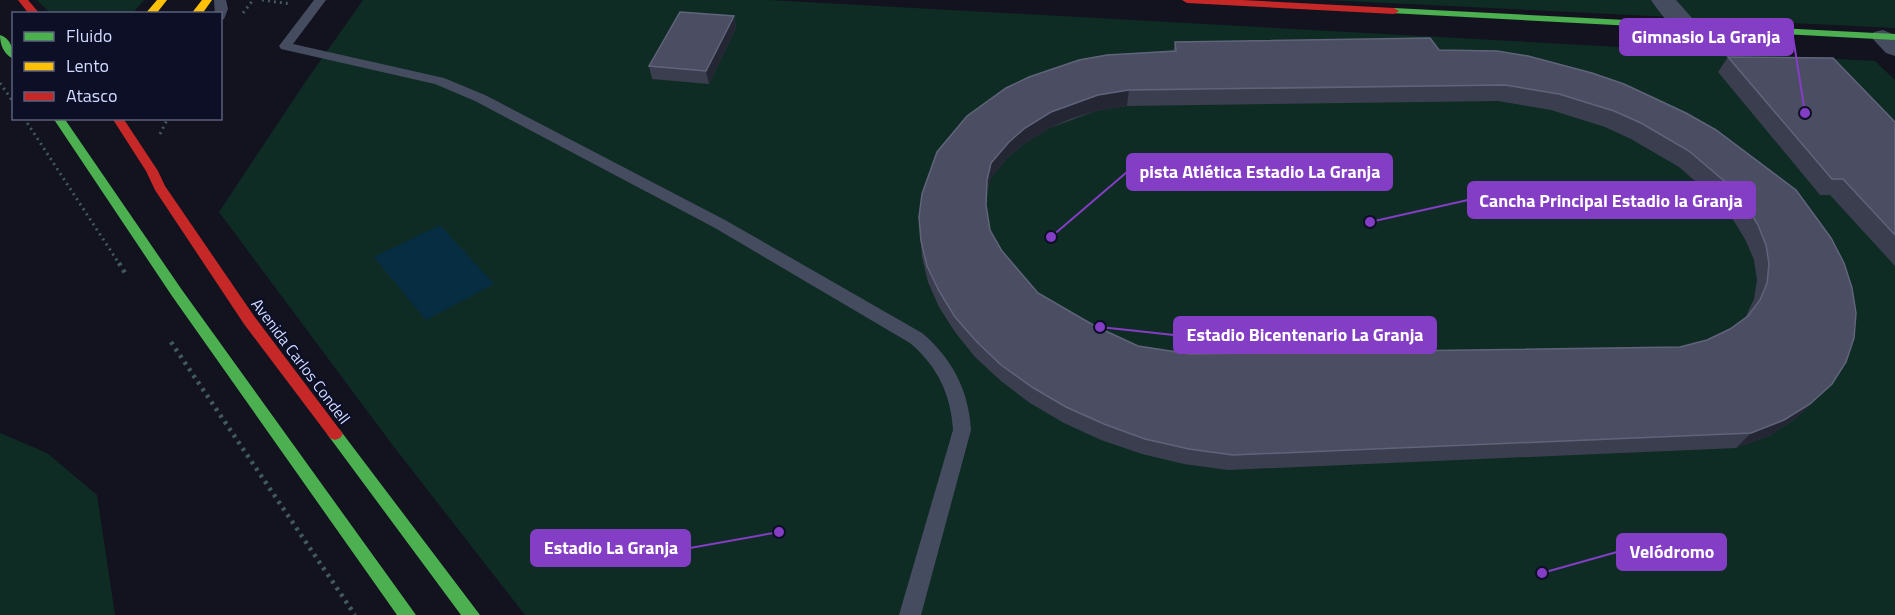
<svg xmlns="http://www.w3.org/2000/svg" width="1895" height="615" viewBox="0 0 1895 615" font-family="'Titillium Web',sans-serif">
<rect width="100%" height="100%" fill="#12131f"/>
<g fill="#0f2c24">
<polygon points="37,0 144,0 132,14 50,13"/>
<polygon points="363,0 769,0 1875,61 1895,80 1895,615 525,615 391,443 219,212 304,84"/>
<polygon points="1326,0 1895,0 1895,28"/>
<polygon points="0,433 47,453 97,495 115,615 0,615"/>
</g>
<polygon fill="#062d42" points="440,225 494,284 426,320 374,257"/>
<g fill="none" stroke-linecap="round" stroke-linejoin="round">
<g stroke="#42595f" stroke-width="3" stroke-dasharray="2 4" stroke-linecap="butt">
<polyline points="262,0 291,4"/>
<polyline points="243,13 253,0"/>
<polyline points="0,83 14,103"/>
<polyline points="24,118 120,265"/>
<polyline points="160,134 168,118"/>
</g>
<g stroke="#42595f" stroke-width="4.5" stroke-dasharray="3 5" stroke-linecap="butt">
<polyline points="119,263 125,273"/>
<polyline points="171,342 355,615"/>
</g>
<g fill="#464c60" fill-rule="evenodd">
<polygon points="214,0 226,0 228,9 224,19 220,20 220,14 215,14"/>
<path d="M314,0H326L293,44L444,78L485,95L725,220L922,333C952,358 969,391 971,430L921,615H899L953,430C951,394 937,366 910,343L715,228L475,101L435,84L281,49L279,46Z"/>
</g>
<g fill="#464c60" fill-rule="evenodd">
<path d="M1651,0H1676L1700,27L1697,32C1677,37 1662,16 1651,0Z"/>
<polygon points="1883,30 1895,35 1895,56 1886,53 1871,37 1874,32"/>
</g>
<g fill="#4caf50" fill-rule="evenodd">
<polygon points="1394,8 1895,34 1895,40 1390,13 1390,9"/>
<path d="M0,35C10,38 14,49 14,59C4,55 0,45 0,35Z"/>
<polygon points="53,118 64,118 182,290 416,615 397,615 172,296"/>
<polygon points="335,428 340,430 480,615 461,615 330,438 327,434 330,430"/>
</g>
<g fill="#ffc107" fill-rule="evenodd">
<polygon points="157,0 167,0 156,14 145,14"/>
<polygon points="202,0 212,0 202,14 191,14"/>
</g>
<g fill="#c62828" fill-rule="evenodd">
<polygon points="18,0 28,0 40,14 29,14"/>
<polygon points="1182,0 1242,0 1394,8 1399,11 1394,14 1187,3"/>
<polygon points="112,118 123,118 158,171 165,186 254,316 340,430 343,434 340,438 335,440 330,438 244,324 155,190 146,171"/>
</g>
</g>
<g fill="#3b3e4f" fill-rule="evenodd">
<polygon points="734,16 736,28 709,84 652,79 649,66"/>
<path d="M1175,42L1439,50L1716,130L1832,384L1795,419L1769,436L1736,448L1228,470L1184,464L1142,454L1101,440L1064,423L1030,403L1001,381L975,357L955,332L939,307L928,282L922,257L919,217L922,194L1173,51ZM1498,101L1551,110L1605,127L1631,139L1679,167L1719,202L1734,221L1746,241L1754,260L1757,280L1754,299L1745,318L1730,329L1707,340L1680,347L1190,354L1138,346L1095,326L1038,293L1002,251L990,230L986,205L987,194L990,179L1008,157L1024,144L1050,128L1096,111L1127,106Z"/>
<polygon points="1728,57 1895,122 1895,266 1830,195 1820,195 1718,72"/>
</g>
<g fill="#242634">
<polygon points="734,16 736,28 709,84 706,71"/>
<polygon points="1129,90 1127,106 1096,111 1070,119 1050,128 1024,144 1008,157 990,179 986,196 987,180 991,163 1009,142 1025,128 1051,112 1072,104 1098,95"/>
<polygon points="1832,384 1795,419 1769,436 1736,448 1751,433"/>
</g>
<g fill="#4b4e62" stroke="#60647b" stroke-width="1.5" fill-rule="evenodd">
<polygon points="680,12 734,16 706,71 649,66"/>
<path d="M1430,38L1439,50L1497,51L1528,56L1592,73L1624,84L1686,113L1716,130L1796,190L1831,238L1844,263L1852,288L1856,313L1854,338L1846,362L1832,384L1810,404L1784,420L1751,433L1233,455L1189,449L1145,439L1104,424L1066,407L1032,387L1001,365L976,341L955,317L939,291L927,266L921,241L919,217L922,194L937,152L967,116L1006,88L1029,77L1079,60L1107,55L1176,51L1175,42ZM1505,85L1559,94L1614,111L1641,123L1689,151L1730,186L1746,205L1758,225L1766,245L1769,264L1767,283L1760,300L1748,316L1730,329L1707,340L1680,347L1190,354L1138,346L1095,326L1038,293L1002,251L990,230L986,205L987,180L991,163L1009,142L1025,128L1051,112L1098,95L1129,90Z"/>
<polygon points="1728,57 1833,58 1895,122 1895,235 1843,179 1832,179"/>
</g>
<g text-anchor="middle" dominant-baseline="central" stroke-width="4.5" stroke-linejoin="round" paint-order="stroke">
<g font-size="16" fill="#d0d9ff" stroke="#0c0f25">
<text transform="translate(301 361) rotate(53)">Avenida Carlos Condell</text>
</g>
</g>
<path fill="none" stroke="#843dc5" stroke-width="2" d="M1805 113L1793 37M1051 237L1127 172M1370 222L1468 200M1100 327L1174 335M779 532L690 548M1542 573L1617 552"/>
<g fill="#843dc5" stroke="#0c0f25" stroke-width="2">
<circle cx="1805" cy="113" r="6"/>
<circle cx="1051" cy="237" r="6"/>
<circle cx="1370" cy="222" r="6"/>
<circle cx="1100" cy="327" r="6"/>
<circle cx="779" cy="532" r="6"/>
<circle cx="1542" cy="573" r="6"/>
</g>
<g fill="#843dc5" stroke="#843dc5" stroke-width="2">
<rect x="1620" y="19" width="173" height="36" rx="6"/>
<rect x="1127" y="154" width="265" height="36" rx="6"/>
<rect x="1468" y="182" width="287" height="36" rx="6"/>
<rect x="1174" y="317" width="262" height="36" rx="6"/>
<rect x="531" y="530" width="159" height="36" rx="6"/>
<rect x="1617" y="534" width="109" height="36" rx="6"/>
</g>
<g font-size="18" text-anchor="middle" font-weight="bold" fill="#fff">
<text x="1706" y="43">Gimnasio La Granja</text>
<text x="1260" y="178">pista Atlética Estadio La Granja</text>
<text x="1611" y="207">Cancha Principal Estadio la Granja</text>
<text x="1305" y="341">Estadio Bicentenario La Granja</text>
<text x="611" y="554">Estadio La Granja</text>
<text x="1672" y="558">Velódromo</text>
</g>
<rect x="12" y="12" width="210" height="108" fill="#0c0f25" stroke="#5a607c" stroke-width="1.5"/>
<rect x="24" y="32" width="30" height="9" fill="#4caf50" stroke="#5a607c" stroke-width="1.5"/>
<text x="66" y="42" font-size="18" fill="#d0d9ff">Fluido</text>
<rect x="24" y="62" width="30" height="9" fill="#ffc107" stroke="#5a607c" stroke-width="1.5"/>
<text x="66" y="72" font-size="18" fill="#d0d9ff">Lento</text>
<rect x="24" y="92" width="30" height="9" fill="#c62828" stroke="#5a607c" stroke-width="1.5"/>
<text x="66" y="102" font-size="18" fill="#d0d9ff">Atasco</text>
</svg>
